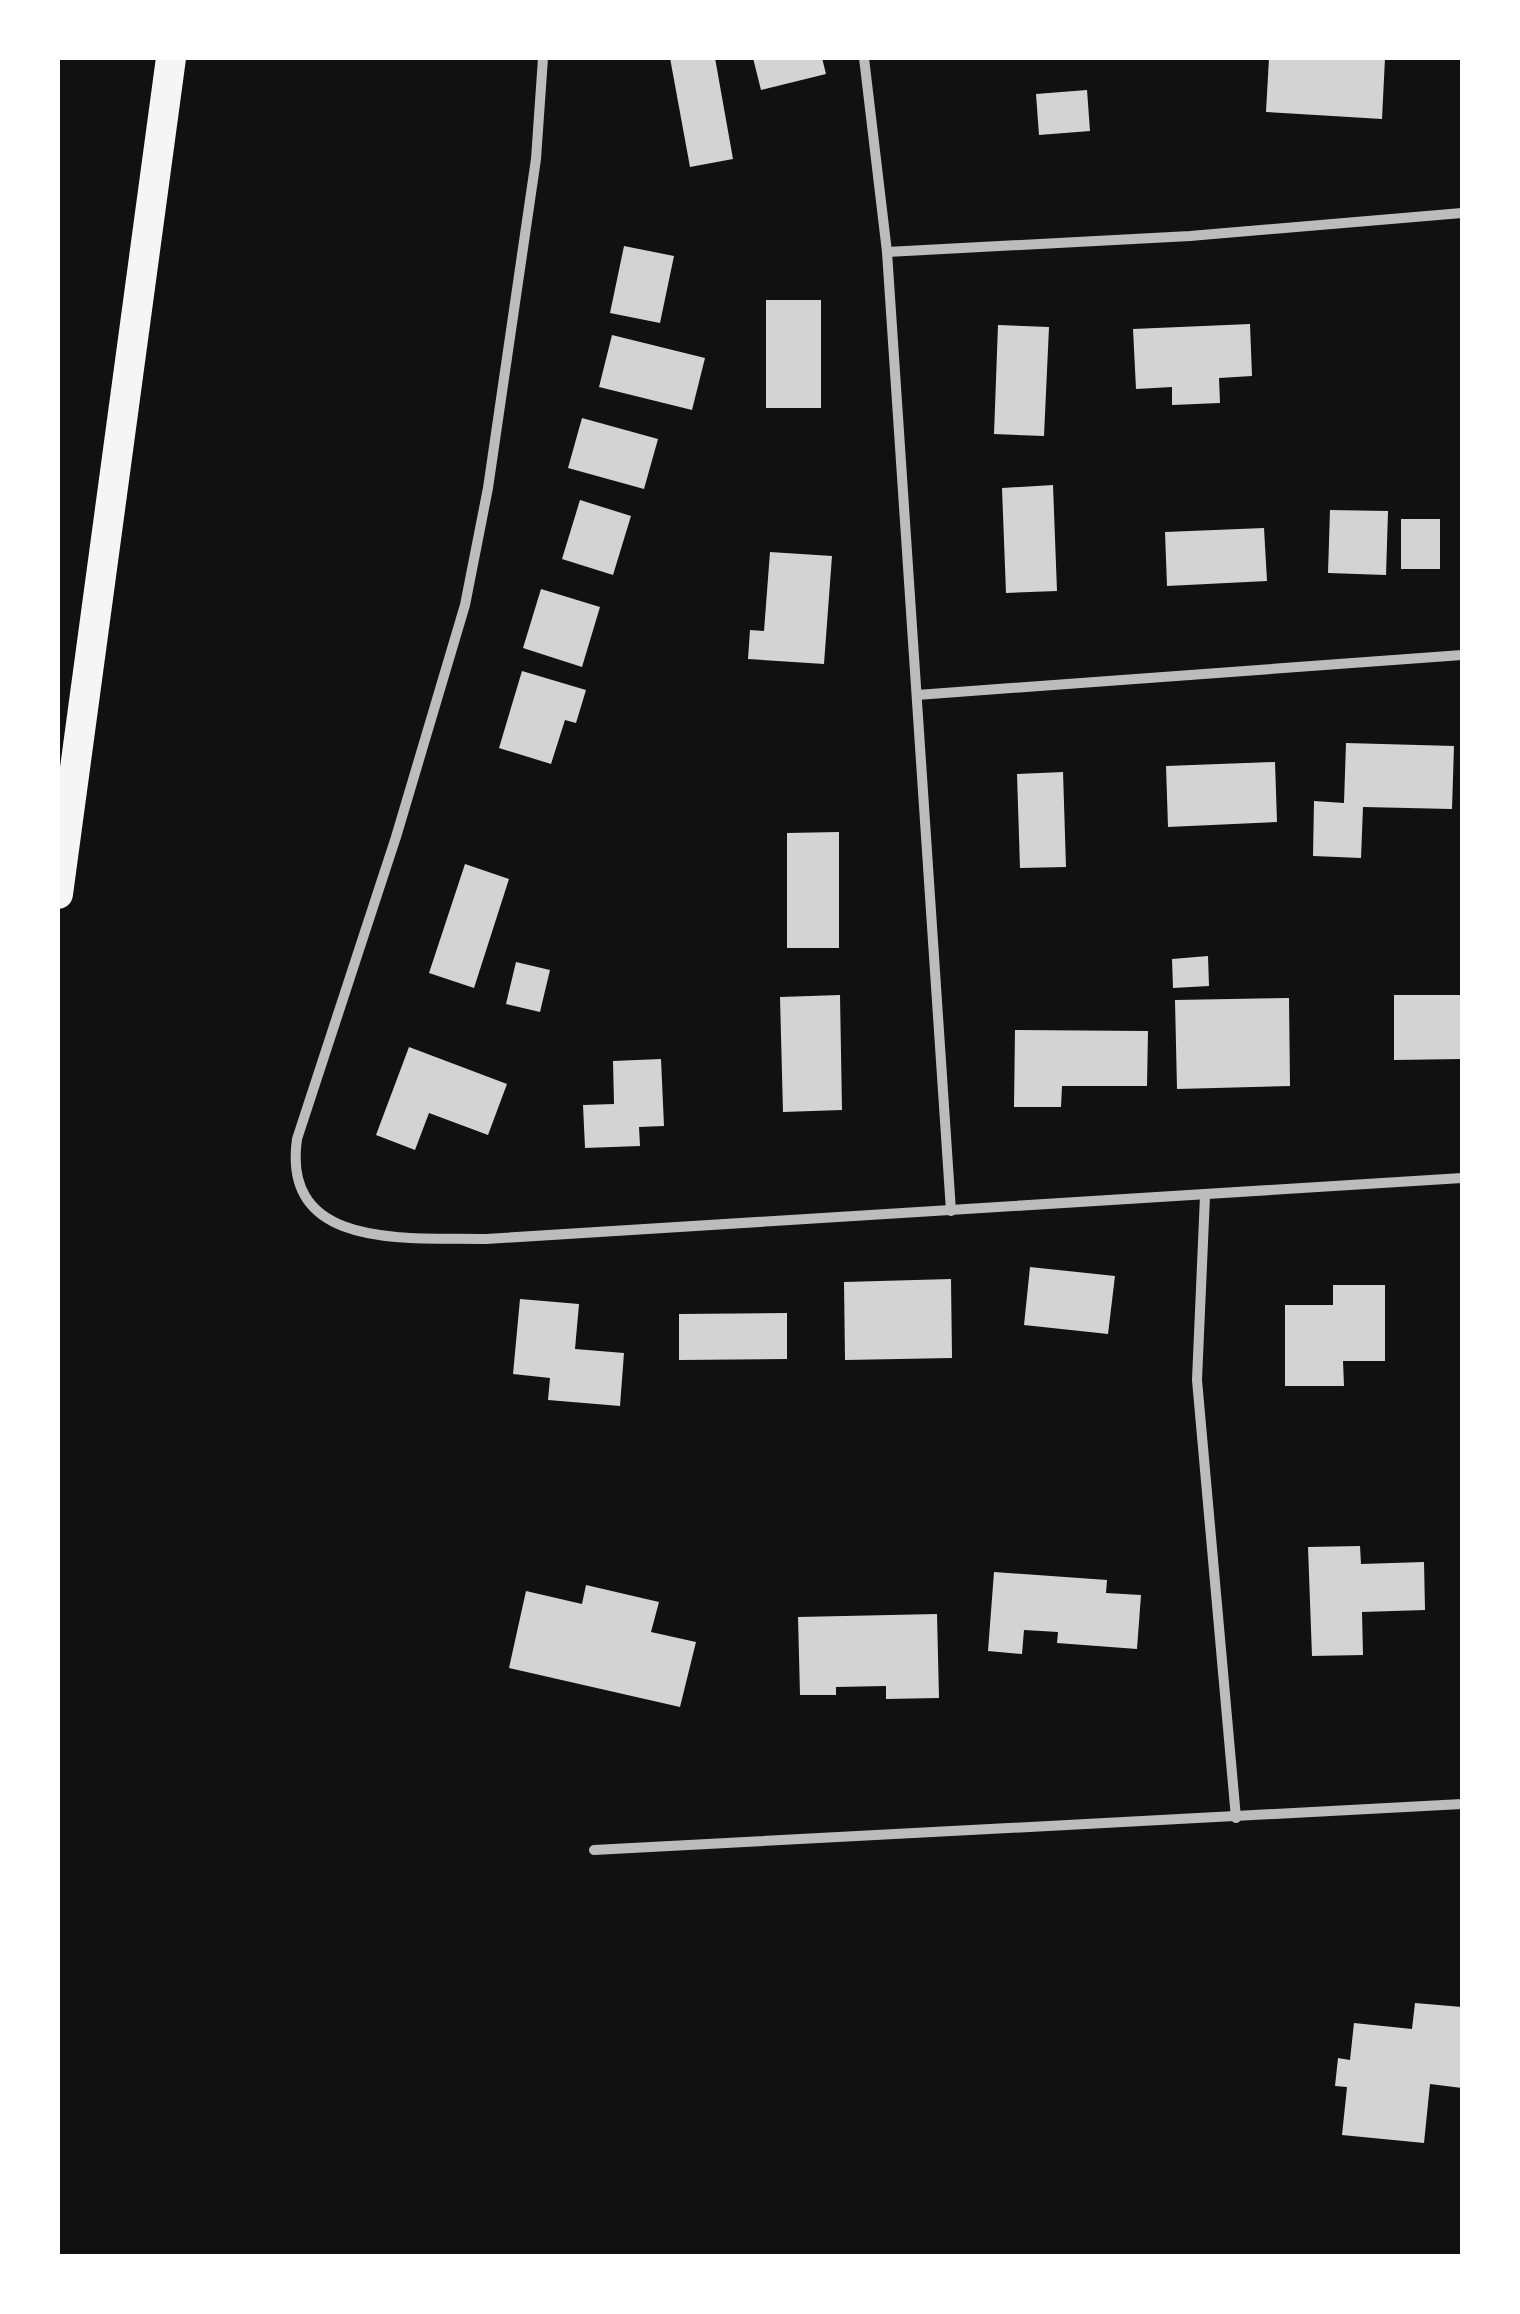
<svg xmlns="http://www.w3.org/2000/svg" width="1520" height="2314" viewBox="0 0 1520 2314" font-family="Karla,sans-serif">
<rect width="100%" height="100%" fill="#111"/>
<g fill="#d3d3d3">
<polygon points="670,58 715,58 733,159 690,167"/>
<polygon points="753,58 822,58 826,74 761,90"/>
<polygon points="1269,58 1385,58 1382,119 1266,112"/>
<polygon points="1087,90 1090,131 1039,135 1036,94"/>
<polygon points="624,246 674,256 660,323 610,313"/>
<rect x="766" y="300" width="55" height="108"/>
<polygon points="1250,324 1252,376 1219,378 1220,403 1172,405 1172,387 1136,389 1133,329"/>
<polygon points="998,325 1049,327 1044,436 994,434"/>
<polygon points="612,335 705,358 692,410 599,387"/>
<polygon points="582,418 658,439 644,489 568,468"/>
<polygon points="1053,485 1057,591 1006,593 1002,488"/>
<polygon points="580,500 631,516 613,575 562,559"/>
<polygon points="1330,510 1388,511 1386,575 1328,573"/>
<rect x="1401" y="519" width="39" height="50"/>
<polygon points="1264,528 1267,581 1167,586 1165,532"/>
<polygon points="770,552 832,556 824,664 748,659 750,630 764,631"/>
<polygon points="541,589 600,607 582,667 523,648"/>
<polygon points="522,671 586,690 576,723 565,720 551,764 499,748"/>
<polygon points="1346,743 1454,746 1452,809 1363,807 1361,858 1313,856 1314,801 1344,803"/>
<polygon points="1275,762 1277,822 1168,827 1166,766"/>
<polygon points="1063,772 1066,867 1020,868 1017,774"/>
<polygon points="839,832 839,948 787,948 787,833"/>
<polygon points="465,864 509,879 474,988 429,973"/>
<polygon points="1208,956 1209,986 1173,988 1172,959"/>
<polygon points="516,962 550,970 540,1012 506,1004"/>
<polygon points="840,995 842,1110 783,1112 780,997"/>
<polygon points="1394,995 1462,995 1462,1059 1394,1060"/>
<polygon points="1289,998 1290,1086 1177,1089 1175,1000"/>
<polygon points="1015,1030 1148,1031 1147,1086 1062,1086 1061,1107 1014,1107"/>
<polygon points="409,1047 507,1084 488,1135 429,1113 415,1150 376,1135"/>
<polygon points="661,1059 664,1126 639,1127 640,1146 585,1148 583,1105 614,1104 613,1061"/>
<polygon points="1030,1267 1115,1276 1108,1334 1024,1325"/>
<polygon points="951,1279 952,1358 845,1360 844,1282"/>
<polygon points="1333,1285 1385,1285 1385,1361 1343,1361 1344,1386 1285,1386 1285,1305 1333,1305"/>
<polygon points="520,1299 579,1304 575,1349 624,1353 620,1406 548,1400 550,1378 513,1374"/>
<polygon points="787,1313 787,1359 679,1360 679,1314"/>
<polygon points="1360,1546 1361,1564 1424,1562 1425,1610 1362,1612 1363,1655 1312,1656 1308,1547"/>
<polygon points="994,1572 1107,1580 1106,1593 1141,1595 1137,1649 1057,1643 1058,1632 1024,1630 1022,1654 988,1651"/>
<polygon points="586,1585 659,1602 651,1632 696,1642 680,1707 509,1668 526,1591 582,1604"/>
<polygon points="937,1614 939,1698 886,1699 886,1686 836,1687 836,1695 800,1695 798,1617"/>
<polygon points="1415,2003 1462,2007 1462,2088 1430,2084 1424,2143 1342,2135 1347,2087 1335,2086 1338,2058 1350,2060 1354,2023 1412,2029"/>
</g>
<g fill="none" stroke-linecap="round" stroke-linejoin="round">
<g stroke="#bcbcbc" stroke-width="10">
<path d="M543,58L536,159L488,488L465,605L396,837L297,1139C281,1252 410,1237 486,1239L1462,1178"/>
<polyline points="864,58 887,252 951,1211"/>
<polyline points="887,252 1190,236 1462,213"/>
<polyline points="917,695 1462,655"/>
<polyline points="1205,1196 1197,1380 1236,1818"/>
<polyline points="594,1850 1462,1804"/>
</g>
<polyline stroke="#f5f5f5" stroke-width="30" points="58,894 171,58"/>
</g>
<rect width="1520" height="2314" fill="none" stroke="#ffffff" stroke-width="120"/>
</svg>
